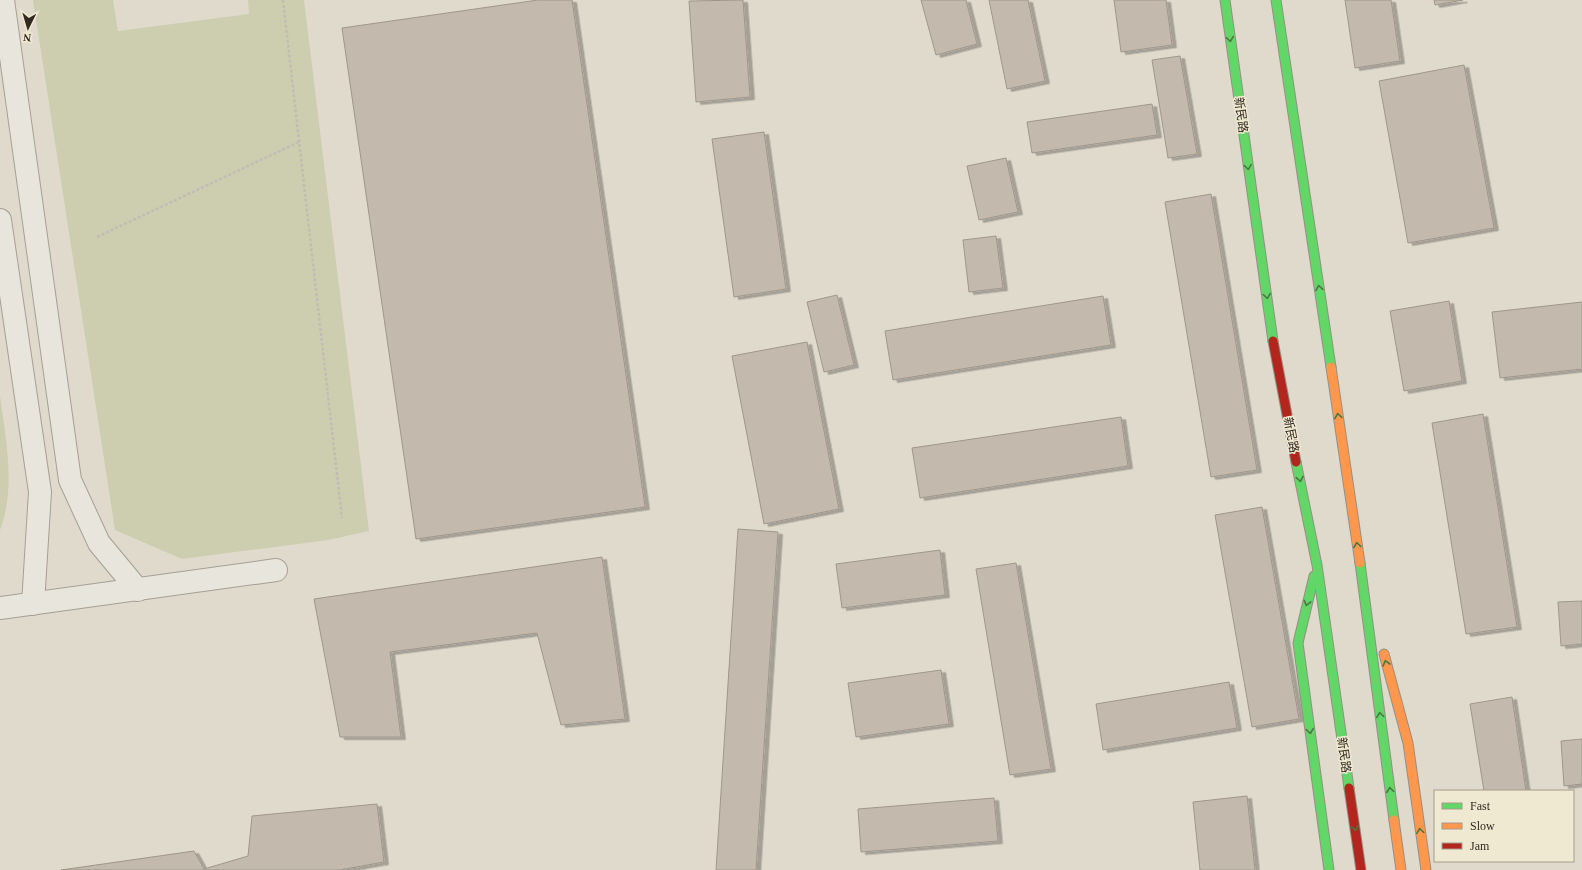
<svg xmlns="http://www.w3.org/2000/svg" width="1582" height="870" viewBox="0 0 1582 870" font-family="'Times New Roman','Noto Sans SC',serif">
<defs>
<filter id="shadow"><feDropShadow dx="4.5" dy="2.5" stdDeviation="0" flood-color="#0004"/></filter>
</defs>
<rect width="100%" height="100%" fill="#e0dacc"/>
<g fill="#cdceb0">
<polygon points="33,0 113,0 118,31 249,14 248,0 304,0 369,531 328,540 182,559 115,530"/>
<path d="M0,396C6,439 16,489 0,530Z"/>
</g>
<g fill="#c3b9ad" stroke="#9f978c" filter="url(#shadow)">
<polygon points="538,0 572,0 645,507 416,539 342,28"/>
<polygon points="743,0 750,97 696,102 689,1"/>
<polygon points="921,0 966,0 977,44 936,55"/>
<polygon points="989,0 1028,0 1045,81 1007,89"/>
<polygon points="1114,0 1166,0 1172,45 1121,52"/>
<polygon points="1345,0 1391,0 1400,61 1355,68"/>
<polygon points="1434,0 1463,0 1435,5"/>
<polygon points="1180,56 1197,154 1168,158 1152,60"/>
<polygon points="1464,65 1494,228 1408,243 1379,81"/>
<polygon points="1152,104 1157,135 1032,153 1027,122"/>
<polygon points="764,132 786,289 734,297 712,139"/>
<polygon points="1006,158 1018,212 979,220 967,166"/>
<polygon points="1211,194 1257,470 1211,477 1165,202"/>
<polygon points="996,236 1003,288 969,292 963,240"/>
<polygon points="837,295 854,365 824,372 807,302"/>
<polygon points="1103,296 1111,345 893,380 885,331"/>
<polygon points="1449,301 1462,381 1404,391 1390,311"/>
<polygon points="1582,302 1582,369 1500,378 1492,312"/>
<polygon points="807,342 839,509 764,524 732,356"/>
<polygon points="1483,414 1517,627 1466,634 1432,423"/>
<polygon points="1121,417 1128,466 920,498 912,448"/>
<polygon points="1262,507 1299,719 1252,727 1215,515"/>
<polygon points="738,529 778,532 756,870 716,870"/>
<polygon points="940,550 945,595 842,608 836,564"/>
<polygon points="602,557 625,719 561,725 537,633 390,652 401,737 340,737 314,599"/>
<polygon points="1016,563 1051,769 1010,775 976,569"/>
<polygon points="1582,601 1582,644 1561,646 1558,602"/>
<polygon points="941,670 949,724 856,737 848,683"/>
<polygon points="1229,682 1237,728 1103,750 1096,704"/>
<polygon points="1512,697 1526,791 1484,791 1470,704"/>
<polygon points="1582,739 1582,784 1564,786 1561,741"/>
<polygon points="1247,796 1255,870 1200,870 1193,802"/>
<polygon points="994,798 998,841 861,852 858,809"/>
<polygon points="377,804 384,862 339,870 61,870 194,851 204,869 248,856 252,816"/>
</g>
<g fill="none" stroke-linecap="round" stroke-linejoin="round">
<g stroke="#a59f95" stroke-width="24">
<g id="street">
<polyline points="3,0 70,480 99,543 138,590"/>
<polyline points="0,220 40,492 33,604"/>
<polyline points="0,608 276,570"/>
</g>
</g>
<g stroke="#958f85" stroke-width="11">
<g id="fast">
<polyline points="1225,0 1273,341"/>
<polyline points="1276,0 1331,367"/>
<polyline points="1296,462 1317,565 1349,788"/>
<polyline points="1360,563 1394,820"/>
<polyline points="1314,576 1298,643 1329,870"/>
</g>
</g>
<g stroke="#958f85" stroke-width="11">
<g id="slow">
<polyline points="1331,367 1360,563"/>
<polyline points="1384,654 1408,743 1426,870"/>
<polyline points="1394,820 1401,870"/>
</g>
</g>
<g stroke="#958f85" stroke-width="11">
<g id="jam">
<polyline points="1273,341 1296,462"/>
<polyline points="1349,788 1361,870"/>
</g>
</g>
<g stroke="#c1bdb4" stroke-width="2.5" stroke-dasharray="3 2" stroke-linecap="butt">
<polyline points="283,0 342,518"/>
<polyline points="97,237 299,142"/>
</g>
<use href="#street" stroke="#e8e5dd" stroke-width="22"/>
<use href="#fast" stroke="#63d668" stroke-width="9"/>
<use href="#slow" stroke="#ff974d" stroke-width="9"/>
<use href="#jam" stroke="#b3261e" stroke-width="9"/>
</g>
<defs><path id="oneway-chevron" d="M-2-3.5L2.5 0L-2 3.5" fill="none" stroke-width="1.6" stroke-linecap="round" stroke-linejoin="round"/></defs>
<g stroke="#487740">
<use href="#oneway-chevron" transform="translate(1230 39) rotate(82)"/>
<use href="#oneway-chevron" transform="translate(1248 167) rotate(82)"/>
<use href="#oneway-chevron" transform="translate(1319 288) rotate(-99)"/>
<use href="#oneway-chevron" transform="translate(1267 296) rotate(82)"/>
<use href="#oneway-chevron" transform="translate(1338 416) rotate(-99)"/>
<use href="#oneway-chevron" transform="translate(1300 479) rotate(79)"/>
<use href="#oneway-chevron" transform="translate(1357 545) rotate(-99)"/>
<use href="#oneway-chevron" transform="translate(1307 603) rotate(104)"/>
<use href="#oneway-chevron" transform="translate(1386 663) rotate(-105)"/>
<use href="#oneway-chevron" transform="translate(1380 715) rotate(-98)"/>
<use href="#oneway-chevron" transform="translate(1310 731) rotate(82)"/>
<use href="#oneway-chevron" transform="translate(1390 790) rotate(-98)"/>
<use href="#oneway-chevron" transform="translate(1355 828) rotate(82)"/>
<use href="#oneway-chevron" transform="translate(1420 831) rotate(-98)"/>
</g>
<g text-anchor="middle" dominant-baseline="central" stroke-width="3" stroke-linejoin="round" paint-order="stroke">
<g font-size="12" fill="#32291f" stroke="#f0e9d2">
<text transform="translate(1241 115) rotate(82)">新民路</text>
<text transform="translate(1291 435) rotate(79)">新民路</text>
<text transform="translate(1344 755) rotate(82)">新民路</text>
</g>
</g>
<rect x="1434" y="790" width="140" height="72" fill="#f0e9d2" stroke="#a49c8a"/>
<rect x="1442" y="803" width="20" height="6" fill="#63d668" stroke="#a49c8a"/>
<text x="1470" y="810" font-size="12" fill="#32291f">Fast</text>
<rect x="1442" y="823" width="20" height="6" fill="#ff974d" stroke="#a49c8a"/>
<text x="1470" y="830" font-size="12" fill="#32291f">Slow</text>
<rect x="1442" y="843" width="20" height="6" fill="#b3261e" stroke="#a49c8a"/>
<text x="1470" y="850" font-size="12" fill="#32291f">Jam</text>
<g transform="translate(28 28) rotate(185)" stroke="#f0e9d2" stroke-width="3" paint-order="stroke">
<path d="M0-3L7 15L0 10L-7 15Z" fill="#32291f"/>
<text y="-6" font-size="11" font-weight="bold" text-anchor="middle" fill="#32291f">N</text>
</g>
</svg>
